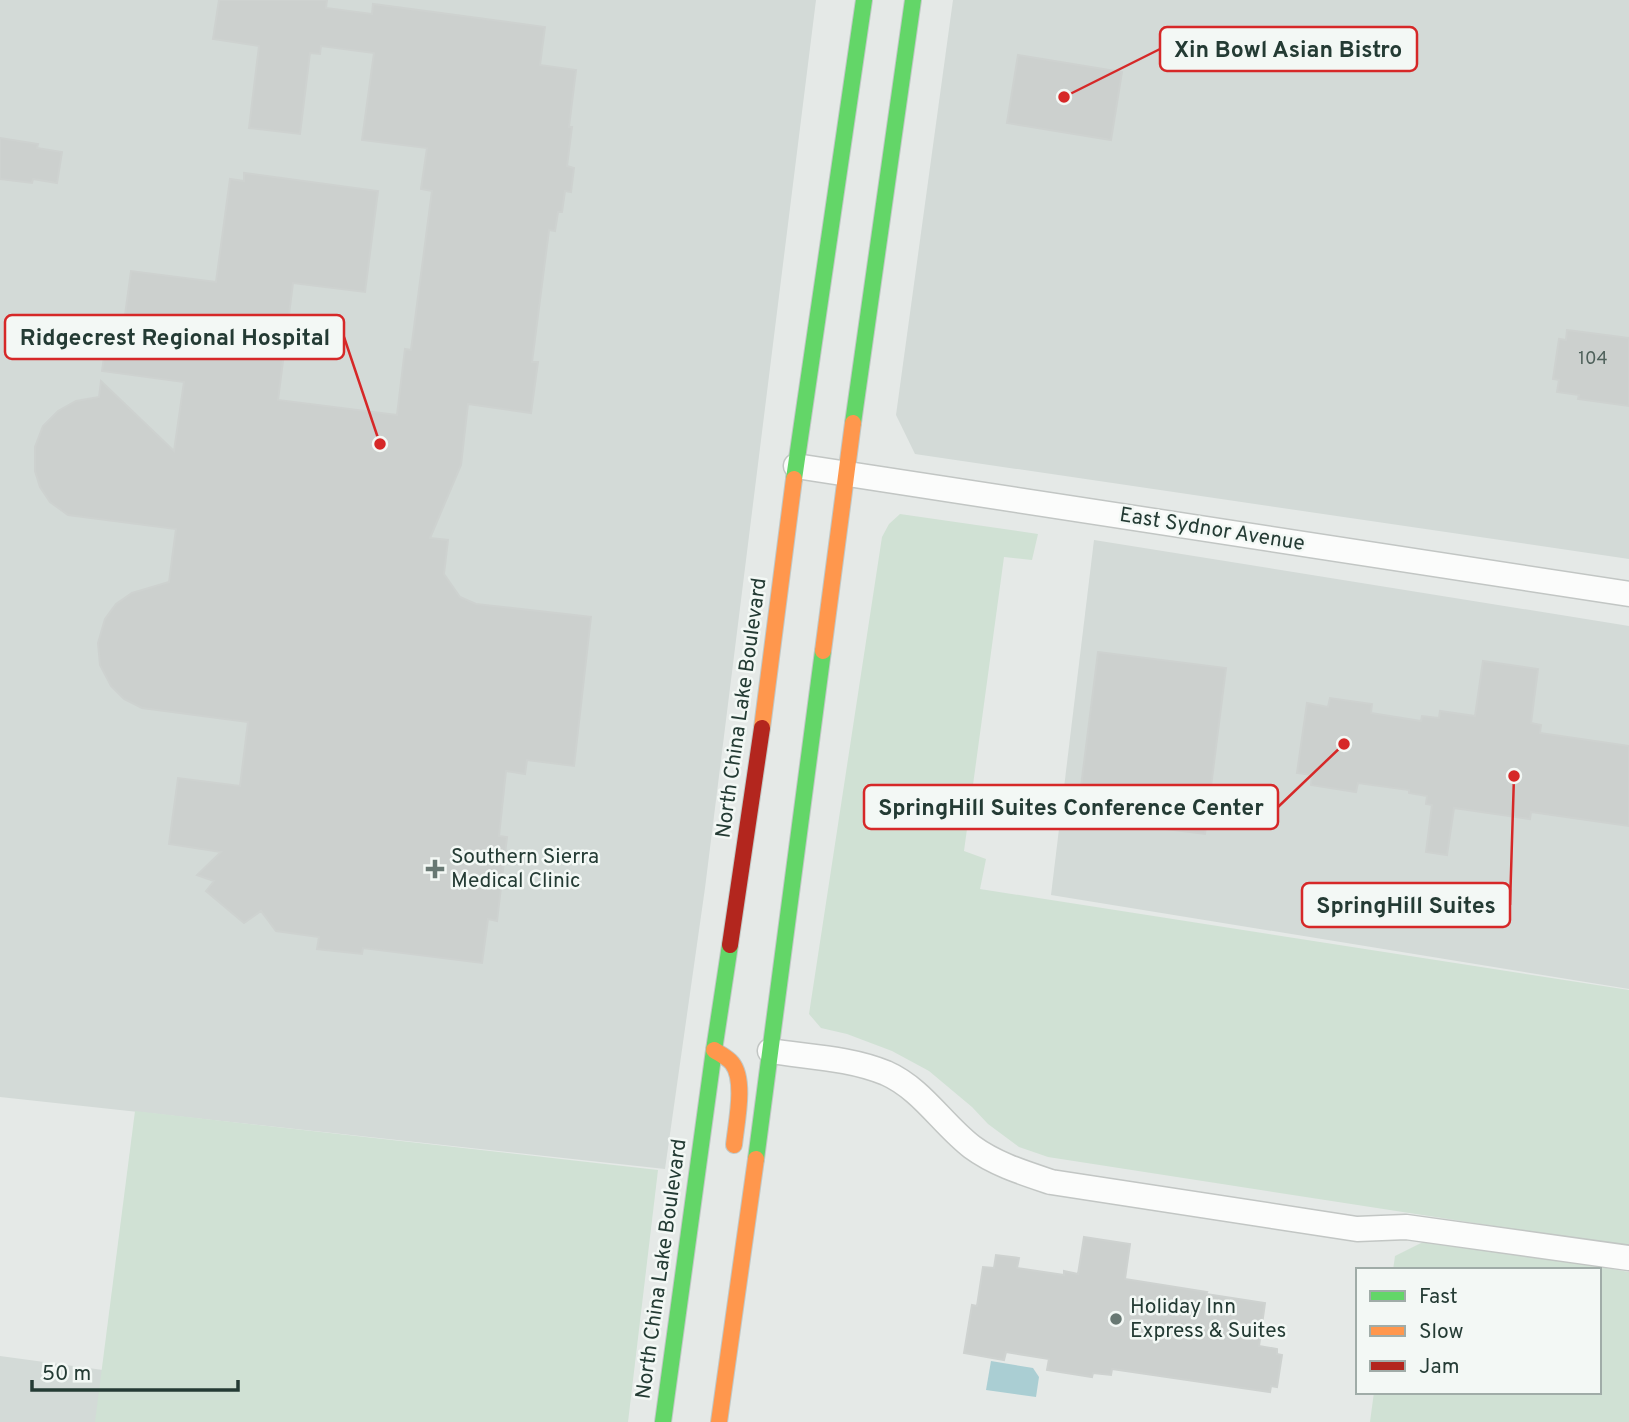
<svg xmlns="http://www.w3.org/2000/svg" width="1629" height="1422" viewBox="0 0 1629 1422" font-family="Overpass,sans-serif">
<rect width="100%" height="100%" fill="#e5e9e7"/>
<g fill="#d3dad7">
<polygon points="0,0 816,0 705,888 665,1169 0,1097"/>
<polygon points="953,0 1629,0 1629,559 915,454 896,415"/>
<polygon points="1094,540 1629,626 1629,989 1051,895"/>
<polygon points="0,1356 103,1370 96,1422 0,1422"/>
</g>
<g fill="#d0e1d4">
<polygon points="900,514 1038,534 1032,560 1004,557 964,851 986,859 980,889 1629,990 1629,1247 1048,1157 1019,1147 988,1124 972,1107 929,1071 892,1051 847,1034 821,1028 809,1014 882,537 889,524"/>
<polygon points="135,1111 658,1170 628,1422 95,1422"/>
<polygon points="1433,1237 1629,1272 1629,1422 1370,1422 1374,1392 1599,1392 1599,1270 1393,1270 1395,1256"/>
</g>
<polygon fill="#aaced3" points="991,1361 1033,1368 1039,1377 1036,1397 986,1390"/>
<g fill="#ccd0ce" stroke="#ced2d0" stroke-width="2">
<polygon points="219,0 327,0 326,8 372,14 373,4 545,27 540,65 576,70 569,127 572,127 567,166 574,168 571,192 565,191 562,212 558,212 555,231 549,230 532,362 538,362 531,413 468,404 461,465 430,538 448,540 444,574 460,597 476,604 591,617 574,766 527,760 525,774 506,771 499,836 507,837 497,921 488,919 482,963 363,948 362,954 317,949 319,937 276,931 261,911 244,923 206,891 214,881 197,875 221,852 169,844 178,778 240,786 248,722 142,708 124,699 111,686 100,665 98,643 105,619 116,604 132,593 169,582 176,529 68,515 50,502 40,487 35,471 35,447 43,426 58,411 76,401 99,397 101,381 174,451 184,382 102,371 105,350 120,352 131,271 216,282 230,179 244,181 244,173 378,191 365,292 293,283 278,400 397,415 405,349 411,350 432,191 421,189 427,148 362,140 374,53 321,46 320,54 310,53 300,134 249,128 259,46 213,39"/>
<polygon points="1018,55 1122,72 1111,140 1007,123"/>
<polygon points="0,138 38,144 37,148 62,152 57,183 33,179 32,183 0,179"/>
<polygon points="1567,330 1629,338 1629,406 1578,399 1579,395 1557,392 1559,380 1553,379 1559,339 1566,340"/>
<polygon points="1098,652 1226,668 1205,834 1077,818"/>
<polygon points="1483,661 1538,669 1531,723 1541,725 1540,733 1629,746 1629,826 1531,812 1530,819 1454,808 1447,855 1426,852 1432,805 1426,804 1427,796 1409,793 1409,790 1358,783 1356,792 1311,785 1312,775 1297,773 1307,703 1328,707 1330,698 1372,704 1371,713 1421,721 1422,716 1439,718 1440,711 1475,716"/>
<polygon points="1084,1237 1130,1244 1125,1279 1207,1292 1206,1294 1265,1303 1259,1346 1277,1349 1277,1354 1282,1355 1277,1387 1271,1386 1270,1392 1112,1369 1111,1375 1093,1373 1092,1377 1047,1370 1049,1359 1006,1352 1004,1360 964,1353 972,1305 977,1306 983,1267 994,1268 996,1255 1019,1258 1017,1268 1064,1275 1064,1271 1078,1274"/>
</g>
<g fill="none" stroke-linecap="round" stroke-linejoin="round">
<g stroke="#c2c6c4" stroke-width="27">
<g id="street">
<polyline points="796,466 1629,594"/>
<path d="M770,1051C809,1057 850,1058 886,1073C922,1089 942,1124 972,1147C995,1164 1024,1173 1051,1182L1357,1229L1406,1227L1629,1258"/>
</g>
</g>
<g stroke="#c1c8c6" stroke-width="18">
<g id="fast">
<polyline points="853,423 913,0"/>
<polyline points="794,479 864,0"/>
<polyline points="756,1159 823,651"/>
<polyline points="663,1422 714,1050 730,945"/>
</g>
</g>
<g stroke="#c1c8c6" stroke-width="18">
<g id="slow">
<polyline points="823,651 853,423"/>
<polyline points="762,728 794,479"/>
<path d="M714,1050C720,1054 727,1057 732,1063C746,1080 736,1124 734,1145"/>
<polyline points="719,1422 756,1159"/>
</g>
</g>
<g stroke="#c1c8c6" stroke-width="18">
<polyline id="jam" points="730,945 762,728"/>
</g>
<use href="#street" stroke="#fbfcfb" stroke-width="24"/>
<use href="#fast" stroke="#63d668" stroke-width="16"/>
<use href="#slow" stroke="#ff974d" stroke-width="16"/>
<use href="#jam" stroke="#b3261e" stroke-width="16"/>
</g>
<g fill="#687873" stroke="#f3f8f5" stroke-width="2.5">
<path d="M431.5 858.5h7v7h7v7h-7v7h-7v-7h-7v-7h7z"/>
<circle cx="1116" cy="1319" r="7"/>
</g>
<g text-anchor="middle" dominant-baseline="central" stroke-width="5" stroke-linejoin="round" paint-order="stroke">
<g font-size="18" fill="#4f615b">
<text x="1593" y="359">104</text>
</g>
<g font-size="21" fill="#243b34" stroke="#f3f8f5">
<text transform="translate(1212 530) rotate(9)">East Sydnor Avenue</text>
<text transform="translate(742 708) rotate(-82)">North China Lake Boulevard</text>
<text transform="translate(662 1269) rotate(-82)">North China Lake Boulevard</text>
</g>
<g font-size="21" fill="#243b34" stroke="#f3f8f5" text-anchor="start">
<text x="451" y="857">Southern Sierra<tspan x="451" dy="24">Medical Clinic</tspan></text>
<text x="1130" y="1307">Holiday Inn<tspan x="1130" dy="24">Express &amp; Suites</tspan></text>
</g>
</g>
<path fill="none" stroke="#d62828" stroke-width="2.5" d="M1064 97L1160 49M380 444L344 337M1344 744L1278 807M1514 776L1510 905"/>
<g fill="#d62828" stroke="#f3f8f5" stroke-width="2.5">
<circle cx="1064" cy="97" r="7"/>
<circle cx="380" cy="444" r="7"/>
<circle cx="1344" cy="744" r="7"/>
<circle cx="1514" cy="776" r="7"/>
</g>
<g fill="#f3f8f5" stroke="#d62828" stroke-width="2.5">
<rect x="1160" y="27" width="257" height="44" rx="7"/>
<rect x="5" y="315" width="339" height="44" rx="7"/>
<rect x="864" y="785" width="414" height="44" rx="7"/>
<rect x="1302" y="883" width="208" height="44" rx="7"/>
</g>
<g font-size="23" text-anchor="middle" font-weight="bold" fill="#243b34">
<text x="1288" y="57">Xin Bowl Asian Bistro</text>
<text x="175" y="345">Ridgecrest Regional Hospital</text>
<text x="1071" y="815">SpringHill Suites Conference Center</text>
<text x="1406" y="913">SpringHill Suites</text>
</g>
<rect x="1356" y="1268" width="245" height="126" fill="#f3f8f5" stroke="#a0aca8" stroke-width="2"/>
<rect x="1370" y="1291" width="35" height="10" fill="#63d668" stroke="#a0aca8" stroke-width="2"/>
<text x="1419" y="1303" font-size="21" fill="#243b34">Fast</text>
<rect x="1370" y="1326" width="35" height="10" fill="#ff974d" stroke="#a0aca8" stroke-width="2"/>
<text x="1419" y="1338" font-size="21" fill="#243b34">Slow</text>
<rect x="1370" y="1361" width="35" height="10" fill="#b3261e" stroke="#a0aca8" stroke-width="2"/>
<text x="1419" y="1373" font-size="21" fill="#243b34">Jam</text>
<path d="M32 1380v10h206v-10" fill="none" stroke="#243b34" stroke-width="3.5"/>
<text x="42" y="1380" font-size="21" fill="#243b34" stroke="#f3f8f5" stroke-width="5" paint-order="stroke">50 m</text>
</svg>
